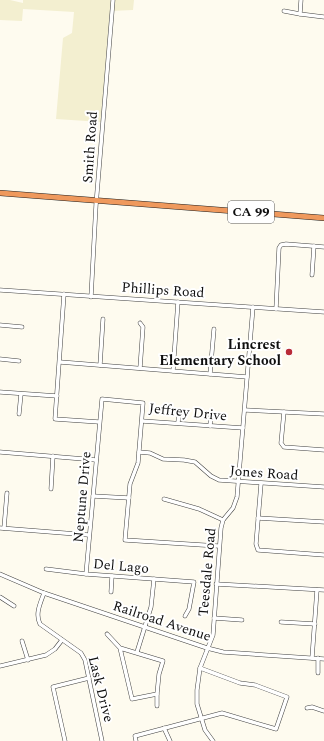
<svg xmlns="http://www.w3.org/2000/svg" width="324" height="741" viewBox="0 0 324 741" font-family="Spectral,serif">
<rect width="100%" height="100%" fill="#fefbef"/>
<polygon fill="#f3efd0" points="0,0 10,0 23,3 23,0 134,0 133,10 110,11 101,122 56,119 63,38 72,33 74,12 23,9 22,21 0,20"/>
<g fill="none" stroke-linecap="round" stroke-linejoin="round">
<g stroke="#414141" stroke-width="4.5">
<g id="minor">
<polyline points="284,11 300,14 324,17"/>
<polyline points="300,14 301,0"/>
<polyline points="312,275 314,246"/>
<polyline points="0,290 324,312"/>
<polyline points="64,294 55,419 99,422"/>
<polyline points="91,297 96,205 113,0"/>
<polyline points="276,309 279,248 281,245 286,244 324,247"/>
<polyline points="0,325 22,327"/>
<polyline points="0,359 19,361"/>
<polyline points="60,362 247,377"/>
<polyline points="100,365 103,319"/>
<polyline points="140,368 143,327 140,323"/>
<polyline points="173,371 178,302"/>
<polyline points="210,374 214,329"/>
<polyline points="0,392 57,396"/>
<polyline points="245,410 324,414"/>
<polyline points="284,412 281,443 284,447 324,450"/>
<polyline points="19,414 21,394"/>
<polyline points="142,421 243,428"/>
<polyline points="178,423 179,411"/>
<polyline points="210,426 211,413"/>
<polyline points="0,452 96,460"/>
<polyline points="139,452 150,453 163,459 184,460 195,462 211,476 219,480 324,487"/>
<polyline points="261,484 256,544 258,550 324,555"/>
<polyline points="51,489 53,456"/>
<polyline points="93,496 129,498"/>
<polyline points="164,499 199,509 223,520"/>
<polyline points="258,518 324,522"/>
<polyline points="0,528 89,535"/>
<polyline points="4,528 7,493"/>
<polyline points="46,569 86,574 194,582 189,609 185,616"/>
<polyline points="0,574 44,593 207,648 223,652 324,659"/>
<polyline points="86,574 102,399 143,403 138,463 130,484 125,540 218,546"/>
<polyline points="216,584 324,590"/>
<polyline points="111,592 112,576"/>
<path d="M44,593C40,604 35,614 40,624L81,653L85,660L102,741"/>
<polyline points="0,597 14,606"/>
<polyline points="214,618 242,620"/>
<polyline points="281,622 315,624"/>
<polyline points="107,634 120,648 132,699 157,694 159,674 163,661 120,648"/>
<polyline points="22,641 28,660"/>
<polyline points="137,652 151,607 154,579"/>
<polyline points="312,658 317,590"/>
<polyline points="0,666 46,655 55,649 62,640"/>
<polyline points="318,673 318,658"/>
<polyline points="157,694 157,706"/>
<polyline points="307,708 312,707 324,711"/>
<polyline points="164,728 170,741"/>
<polyline points="65,741 53,687 89,678"/>
<polyline points="136,741 135,736 222,713 276,729 287,697 255,685 240,683 200,668"/>
<polyline points="213,741 205,730 197,704 197,690 200,668 213,635 221,528 223,520 233,508 237,497 253,307"/>
</g>
</g>
<g stroke="#1f1f1f" stroke-width="6">
<polyline id="highway" points="0,193 324,218"/>
</g>
<use href="#minor" stroke="#fff" stroke-width="3.5"/>
<use href="#highway" stroke="#ef995d" stroke-width="5"/>
</g>
<circle fill="#b92b38" stroke="#fff" stroke-width="1.5" cx="289" cy="352" r="4"/>
<g text-anchor="middle" dominant-baseline="central" stroke-width="4" stroke-linejoin="round" paint-order="stroke">
<rect fill="#fff" stroke="#565656" stroke-width="1" x="228" y="201" width="46" height="22" rx="3"/>
<g font-size="13" font-weight="bold" fill="#0e0e0e">
<text x="251" y="212">CA 99</text>
</g>
<g font-size="14" fill="#0e0e0e" stroke="#fff">
<text transform="translate(90 147) rotate(-86)">Smith Road</text>
<text transform="translate(163 290) rotate(4)">Phillips Road</text>
<text transform="translate(188 412) rotate(6)">Jeffrey Drive</text>
<text transform="translate(264 473) rotate(4)">Jones Road</text>
<text transform="translate(82 497) rotate(-85)">Neptune Drive</text>
<text transform="translate(121 566) rotate(5)">Del Lago</text>
<text transform="translate(207 572) rotate(-85)">Teesdale Road</text>
<text transform="translate(162 621) rotate(18)">Railroad Avenue</text>
<text transform="translate(101 689) rotate(76)">Lask Drive</text>
</g>
<g font-size="14" font-weight="bold" fill="#0e0e0e" stroke="#fff" text-anchor="end">
<text x="281" y="344">Lincrest<tspan x="281" dy="16">Elementary School</tspan></text>
</g>
</g>
</svg>
